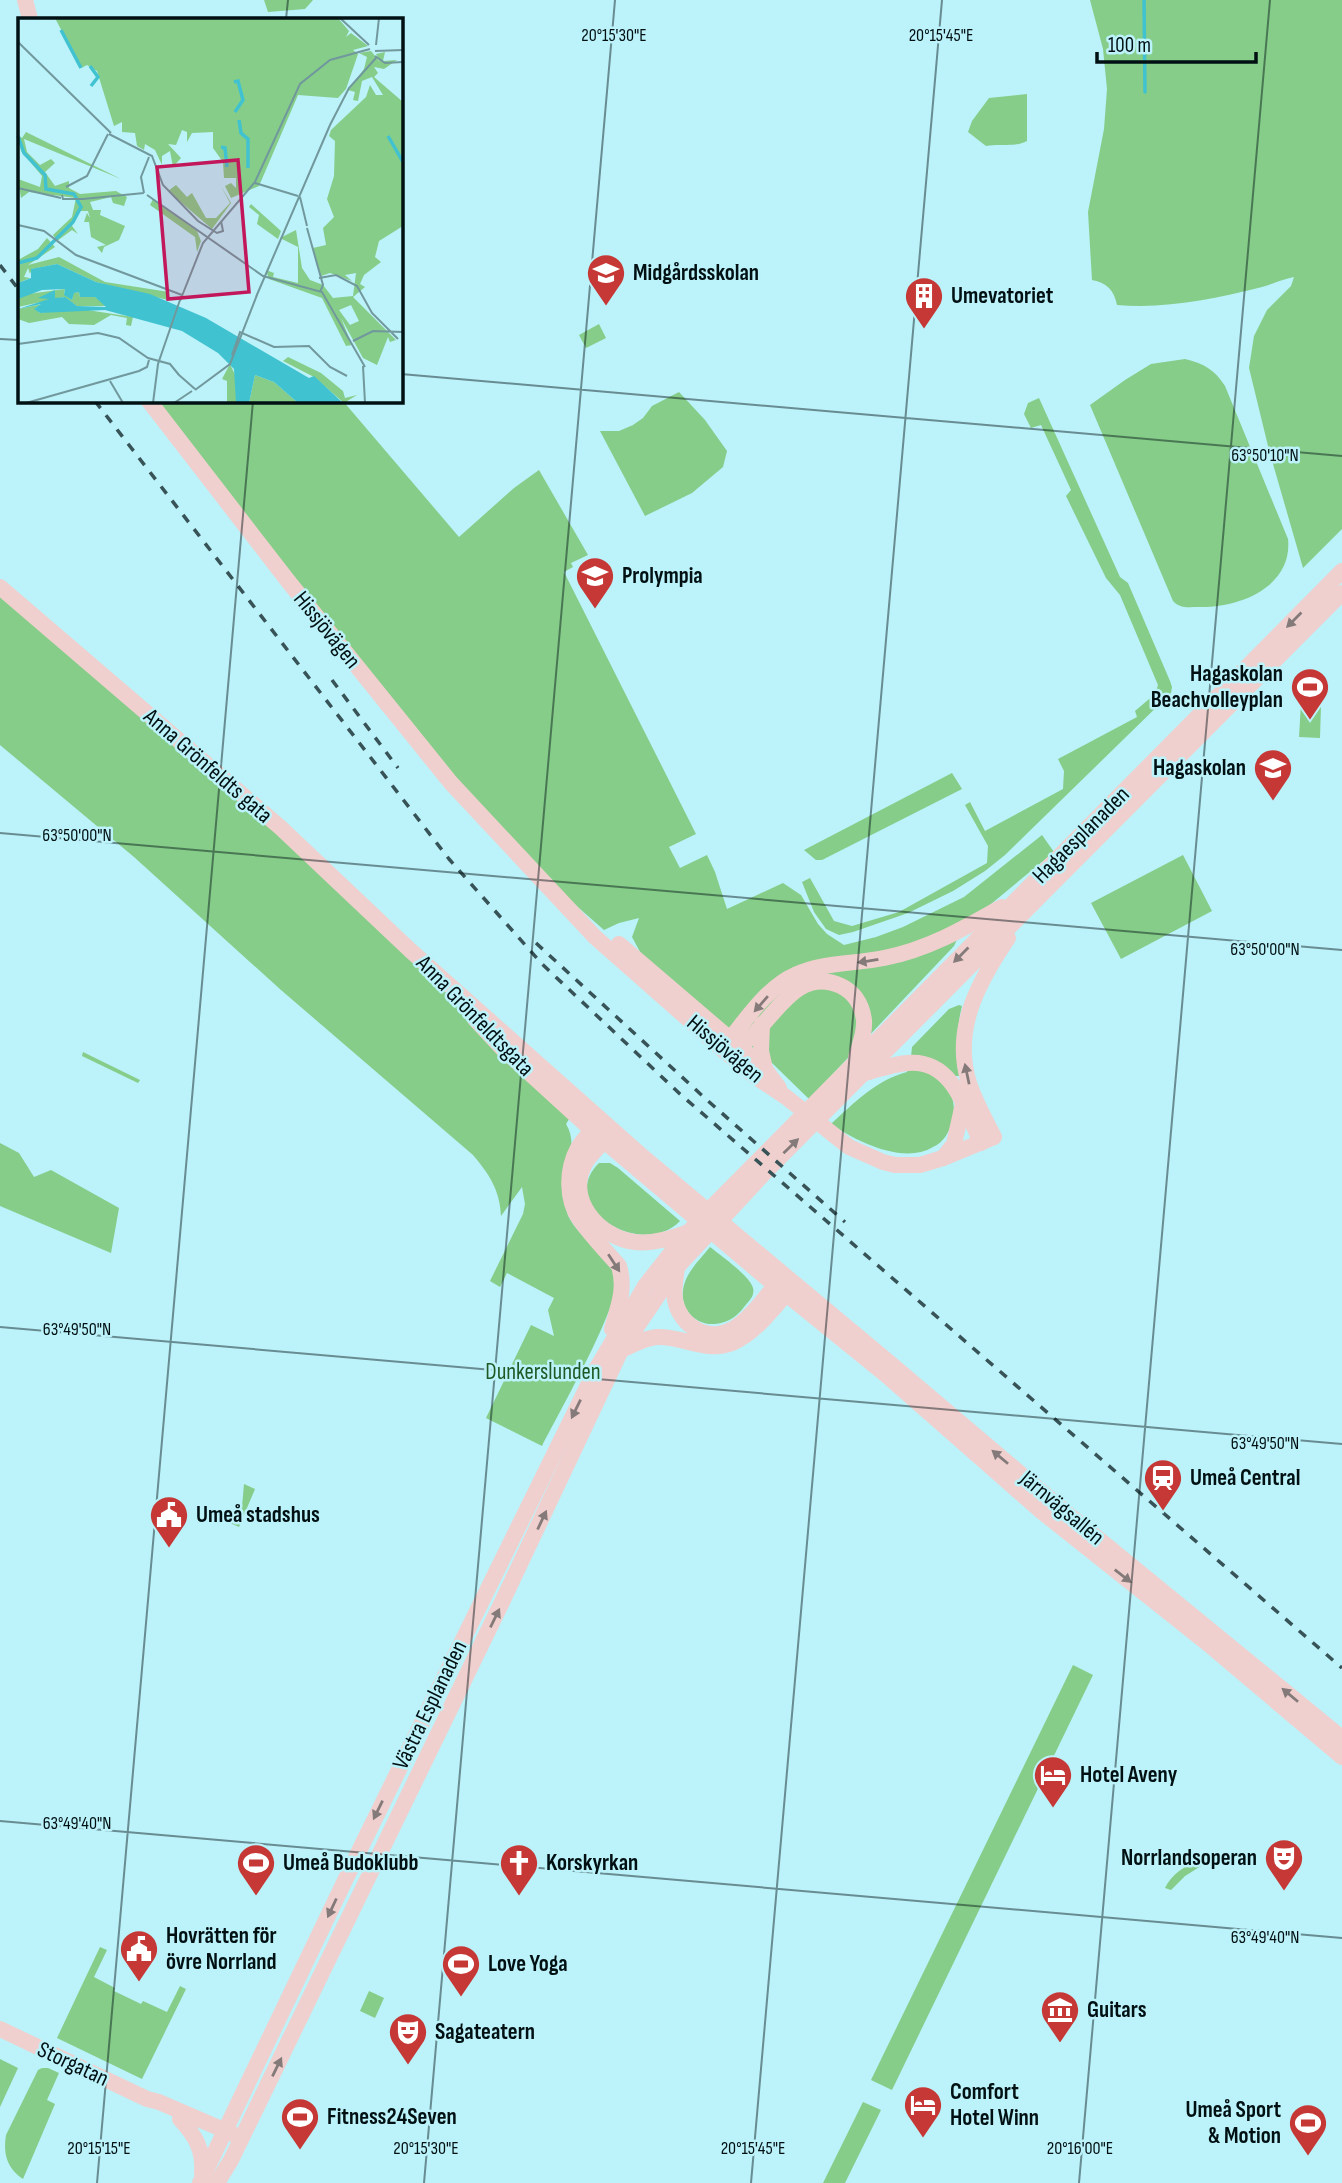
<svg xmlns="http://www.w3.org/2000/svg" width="1342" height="2183" viewBox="0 0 1342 2183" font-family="'Sofia Sans Condensed',sans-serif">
<rect width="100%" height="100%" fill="#bcf2f9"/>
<g fill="#85cd89">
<polygon points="264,0 313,0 305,9 268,12"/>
<path d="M1090,0H1342V529L1303,568L1269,450L1249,368L1254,336L1267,310L1291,286L1294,277C1283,279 1273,284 1262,287C1214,299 1167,309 1117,305C1114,290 1107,283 1092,280L1088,212L1104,129L1107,89L1103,49Z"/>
<path d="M1027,94V141C1013,148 1001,143 986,146L968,132L972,121L989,98Z"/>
<polygon points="599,324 606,338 586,348 579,335"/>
<path d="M1185,359C1203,363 1215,370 1225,386L1288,539C1293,587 1239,608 1199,607C1189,607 1180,609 1173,601L1090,405L1125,380L1151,364Z"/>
<polygon points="679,392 705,420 727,451 723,467 692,493 645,516 600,431 619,431 633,425 643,418 652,406"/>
<polygon points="1039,398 1120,577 1128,583 1170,681 1172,687 1171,693 1005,855 985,871 953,891 908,913 853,932 839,935 826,929 814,912 802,882 810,878 834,921 852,926 899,912 987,863 988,846 965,805 970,802 985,831 1063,789 1064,771 1058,759 1137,717 1135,711 1155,694 1158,685 1120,595 1106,578 1066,496 1071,490 1041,425 1031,428 1024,414 1028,403"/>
<polygon points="149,401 343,401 459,537 514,488 539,470 588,555 571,563 573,567 564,572 696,834 669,847 680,868 707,855 715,872 727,909 783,883 801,895 818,924 827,934 844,945 876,937 903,927 964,897 1042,835 1054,852 991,904 966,920 954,946 809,1099 772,1063 645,961 632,937 639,918 619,923 604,930 515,852"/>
<path d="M0,587L281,828L573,1113L566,1124C578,1144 567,1163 564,1185C563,1193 565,1204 567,1212C572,1233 612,1256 616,1281C620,1305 556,1418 542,1446L486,1418L531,1325L554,1336L548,1310L554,1298L507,1273L500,1287L490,1281L523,1214L525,1204L522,1187L501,1216C500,1190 489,1174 473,1155L281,990L134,857L0,745Z"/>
<polygon points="1301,704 1321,705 1320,738 1299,737"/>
<polygon points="952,773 962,789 822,860 816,860 804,850"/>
<polygon points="1183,855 1212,911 1121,959 1091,903"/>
<path d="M959,1005L962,1006C956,1029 958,1052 959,1076H955L911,1057L912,1047L949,1009Z"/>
<polygon points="83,1052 140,1080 138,1083 82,1056"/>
<path d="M908,1069C937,1068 961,1092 952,1122C949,1132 944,1142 933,1147C903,1165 856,1141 831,1124C854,1103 876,1080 907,1072Z"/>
<polygon points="0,1143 19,1153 34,1177 51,1170 119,1208 111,1253 0,1206"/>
<path d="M599,1163H610L618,1168L680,1221C641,1261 555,1206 599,1163Z"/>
<path d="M710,1247C720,1255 750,1276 753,1288C755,1296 749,1301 744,1307C719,1341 672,1320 685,1282C689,1270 702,1257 710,1247Z"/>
<polygon points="244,1484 255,1489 239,1527 214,1516 241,1518"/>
<polygon points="1073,1665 1093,1675 892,2090 871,2080"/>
<path d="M1200,1861L1201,1866L1185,1876L1171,1890L1165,1888C1171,1875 1186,1864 1200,1861Z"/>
<polygon points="100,1947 107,1950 94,1977 115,1988 114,1991 141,2004 143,2001 167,2012 180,1986 186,1989 142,2079 57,2038"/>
<polygon points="369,1991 384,1998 375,2018 360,2011"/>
<polygon points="0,2059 18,2068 0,2107"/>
<path d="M42,2068H48L59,2073L47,2100L55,2104L23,2179C7,2168 3,2154 6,2135L38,2070Z"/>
<polygon points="863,2102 881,2110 845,2183 823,2183"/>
</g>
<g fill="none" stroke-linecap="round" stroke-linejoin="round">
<polyline stroke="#41c2d0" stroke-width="3.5" points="1144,0 1145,92"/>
<g stroke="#f0d0ce" stroke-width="16">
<polyline points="25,0 30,19"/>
<path d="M149,401L288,581L451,783L595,937L722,1049L756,1077L786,1097L849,1147L883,1162L895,1165H920L943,1158L994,1137C985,1119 975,1102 969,1083C952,1029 979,981 1008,938"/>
<polyline points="0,587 281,828 411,951 643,1157 892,1365 1068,1514 1342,1738"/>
<polyline points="619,944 765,1069 779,1088"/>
<polyline points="475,1019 502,1048 604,1141 775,1285 885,1374 1041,1511 1207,1643 1342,1757"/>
<polyline points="762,1024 761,1051 765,1069"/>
<path d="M729,1047L730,1039C748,1017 768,987 795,975C822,962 855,964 884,958C927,950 965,928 1002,907"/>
<path d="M732,1049C768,1038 789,962 841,986C855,993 862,1005 864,1020C865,1033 860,1044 856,1057"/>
<path d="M865,1073C879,1069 894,1064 908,1063C953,1059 966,1110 981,1143"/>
<path d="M599,1123C592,1131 583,1139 578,1148C566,1170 566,1200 580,1220C592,1237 606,1251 619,1266C626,1289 618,1307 612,1329"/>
<path d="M612,1134C603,1143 592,1152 586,1162C564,1198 599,1238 635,1242C653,1244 672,1238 689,1232"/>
<polyline points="943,1158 954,1144 963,1104"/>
<path d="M677,1267C676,1278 673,1289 675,1300C680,1326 708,1343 733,1329C753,1317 767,1294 782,1277"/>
<path d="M621,1350C633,1345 644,1338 657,1337C683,1336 706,1353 732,1343C756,1333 775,1306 792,1287"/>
<polyline points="0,2029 147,2099 159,2102 233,2134"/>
<path d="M180,2119C195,2135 204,2150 202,2173"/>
<polyline points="200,2183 361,1847 595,1371 645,1286 682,1239 714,1205 1342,571"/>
<polyline points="217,2183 231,2160 503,1600 621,1350 678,1266 769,1168 1342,593"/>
</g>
<g stroke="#375357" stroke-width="3.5" stroke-dasharray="9 9" stroke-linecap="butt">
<polyline points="0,265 19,290"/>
<polyline points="95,401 449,859 542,964 680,1094 1342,1668"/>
<polyline points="332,680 398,768"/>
<polyline points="536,943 707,1100 845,1222"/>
</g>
</g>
<defs><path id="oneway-solid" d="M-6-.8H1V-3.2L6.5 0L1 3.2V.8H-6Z" transform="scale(1.75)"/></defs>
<g fill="#847a7a">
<use href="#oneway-solid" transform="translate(1294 620) rotate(135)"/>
<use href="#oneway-solid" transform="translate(961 955) rotate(135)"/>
<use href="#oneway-solid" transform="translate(868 961) rotate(171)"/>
<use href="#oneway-solid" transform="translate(761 1004) rotate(131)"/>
<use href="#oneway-solid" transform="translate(967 1074) rotate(-102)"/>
<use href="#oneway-solid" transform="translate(791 1146) rotate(-44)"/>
<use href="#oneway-solid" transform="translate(614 1263) rotate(57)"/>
<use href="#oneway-solid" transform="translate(576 1409) rotate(116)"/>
<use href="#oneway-solid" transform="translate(1000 1457) rotate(-140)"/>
<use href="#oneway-solid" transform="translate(542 1520) rotate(-65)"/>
<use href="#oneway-solid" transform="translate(1123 1576) rotate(38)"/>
<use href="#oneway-solid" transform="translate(495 1618) rotate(-64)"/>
<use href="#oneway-solid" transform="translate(1290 1695) rotate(-140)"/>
<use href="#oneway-solid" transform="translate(378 1810) rotate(116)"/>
<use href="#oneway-solid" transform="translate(332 1908) rotate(115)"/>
<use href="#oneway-solid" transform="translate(277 2067) rotate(-64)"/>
</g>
<path fill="none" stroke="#001013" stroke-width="2" stroke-opacity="0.45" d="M286,19L288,0M0,339L19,340M401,374L1342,456M0,833L1342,950M0,1327L1342,1444M0,1821L1342,1938M97,2183L253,401M424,2183L615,0M751,2183L942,0M1079,2183L1270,0"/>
<defs>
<g id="school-pin" transform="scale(2.0125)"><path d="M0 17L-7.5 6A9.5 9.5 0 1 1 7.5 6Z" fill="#c63836" stroke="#bcf2f9"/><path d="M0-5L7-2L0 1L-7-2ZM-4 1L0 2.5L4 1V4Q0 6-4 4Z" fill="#fff"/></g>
<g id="building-pin" transform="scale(2.0125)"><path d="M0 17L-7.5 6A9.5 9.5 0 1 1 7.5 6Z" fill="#c63836" stroke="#bcf2f9"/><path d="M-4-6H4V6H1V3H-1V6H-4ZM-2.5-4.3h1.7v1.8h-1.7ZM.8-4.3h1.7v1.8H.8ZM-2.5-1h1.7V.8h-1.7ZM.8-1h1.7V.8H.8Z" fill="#fff"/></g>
<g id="stadium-pin" transform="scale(2.0125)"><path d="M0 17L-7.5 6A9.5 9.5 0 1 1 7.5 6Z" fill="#c63836" stroke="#bcf2f9"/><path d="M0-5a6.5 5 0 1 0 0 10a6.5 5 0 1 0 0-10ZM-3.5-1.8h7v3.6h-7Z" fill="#fff"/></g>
<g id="station-pin" transform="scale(2.0125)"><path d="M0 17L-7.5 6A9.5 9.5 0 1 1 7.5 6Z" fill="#c63836" stroke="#bcf2f9"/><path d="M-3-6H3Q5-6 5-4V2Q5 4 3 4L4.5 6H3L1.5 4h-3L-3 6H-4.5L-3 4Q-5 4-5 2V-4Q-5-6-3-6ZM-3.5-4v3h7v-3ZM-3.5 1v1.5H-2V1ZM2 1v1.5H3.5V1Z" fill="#fff"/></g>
<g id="civic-pin" transform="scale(2.0125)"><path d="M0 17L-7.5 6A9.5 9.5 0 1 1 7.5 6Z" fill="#c63836" stroke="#bcf2f9"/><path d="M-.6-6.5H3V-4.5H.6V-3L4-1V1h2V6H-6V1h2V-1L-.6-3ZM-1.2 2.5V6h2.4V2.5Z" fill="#fff"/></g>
<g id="hotel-pin" transform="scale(2.0125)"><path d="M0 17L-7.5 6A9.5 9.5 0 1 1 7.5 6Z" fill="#c63836" stroke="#bcf2f9"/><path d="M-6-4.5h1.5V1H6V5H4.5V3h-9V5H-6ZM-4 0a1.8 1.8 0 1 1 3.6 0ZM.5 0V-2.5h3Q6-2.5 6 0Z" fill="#fff"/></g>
<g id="theatre-pin" transform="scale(2.0125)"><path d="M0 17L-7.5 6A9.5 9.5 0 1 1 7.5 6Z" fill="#c63836" stroke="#bcf2f9"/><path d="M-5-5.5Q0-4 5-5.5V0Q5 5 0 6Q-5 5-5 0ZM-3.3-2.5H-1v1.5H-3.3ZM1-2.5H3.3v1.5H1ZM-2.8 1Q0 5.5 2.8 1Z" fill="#fff"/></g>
<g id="church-pin" transform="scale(2.0125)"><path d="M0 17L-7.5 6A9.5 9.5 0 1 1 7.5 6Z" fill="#c63836" stroke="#bcf2f9"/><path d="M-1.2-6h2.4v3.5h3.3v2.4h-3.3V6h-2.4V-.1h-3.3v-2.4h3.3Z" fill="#fff"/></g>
<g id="museum-pin" transform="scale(2.0125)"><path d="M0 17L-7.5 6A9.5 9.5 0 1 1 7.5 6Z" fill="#c63836" stroke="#bcf2f9"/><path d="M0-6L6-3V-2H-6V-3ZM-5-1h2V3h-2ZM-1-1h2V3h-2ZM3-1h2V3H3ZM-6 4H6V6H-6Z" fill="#fff"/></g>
</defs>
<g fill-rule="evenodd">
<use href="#school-pin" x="606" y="273"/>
<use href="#building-pin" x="924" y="296"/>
<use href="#school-pin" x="595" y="576"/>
<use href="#stadium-pin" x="1310" y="687"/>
<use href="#school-pin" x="1273" y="768"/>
<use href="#station-pin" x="1163" y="1478"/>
<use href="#civic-pin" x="169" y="1515"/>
<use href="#hotel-pin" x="1053" y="1775"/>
<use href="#theatre-pin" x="1284" y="1858"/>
<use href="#stadium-pin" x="256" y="1863"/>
<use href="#church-pin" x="519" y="1863"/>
<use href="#civic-pin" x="139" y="1949"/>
<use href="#stadium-pin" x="461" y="1964"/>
<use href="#museum-pin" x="1060" y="2010"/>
<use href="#theatre-pin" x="408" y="2032"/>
<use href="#hotel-pin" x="923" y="2105"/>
<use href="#stadium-pin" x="300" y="2117"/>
<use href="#stadium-pin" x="1308" y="2123"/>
</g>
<g text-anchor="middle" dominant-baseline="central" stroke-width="5" stroke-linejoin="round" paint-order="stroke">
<g font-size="23" font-weight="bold" fill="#001013" stroke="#bcf2f9" text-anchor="start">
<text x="633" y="273">Midgårdsskolan</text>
<text x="951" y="296">Umevatoriet</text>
<text x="622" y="576">Prolympia</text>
<text x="1283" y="674" text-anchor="end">Hagaskolan<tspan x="1283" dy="26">Beachvolleyplan</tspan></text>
<text x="1246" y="768" text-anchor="end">Hagaskolan</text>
<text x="1190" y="1478">Umeå Central</text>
<text x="196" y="1515">Umeå stadshus</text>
<text x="1080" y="1775">Hotel Aveny</text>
<text x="1257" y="1858" text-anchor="end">Norrlandsoperan</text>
<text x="283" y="1863">Umeå Budoklubb</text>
<text x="546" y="1863">Korskyrkan</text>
<text x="166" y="1936">Hovrätten för<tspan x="166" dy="26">övre Norrland</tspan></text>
<text x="488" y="1964">Love Yoga</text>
<text x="1087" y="2010">Guitars</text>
<text x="435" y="2032">Sagateatern</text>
<text x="950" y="2092">Comfort<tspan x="950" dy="26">Hotel Winn</tspan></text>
<text x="1281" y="2110" text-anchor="end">Umeå Sport<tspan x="1281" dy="26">&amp; Motion</tspan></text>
<text x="327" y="2117">Fitness24Seven</text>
</g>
<g font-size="23" fill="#001013" stroke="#bcf2f9">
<text transform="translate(327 630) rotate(51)">Hissjövägen</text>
<text transform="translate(208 766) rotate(41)">Anna Grönfeldts gata</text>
<text transform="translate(1081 835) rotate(-45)">Hagaesplanaden</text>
<text transform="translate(475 1016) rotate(46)">Anna Grönfeldtsgata</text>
<text transform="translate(725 1049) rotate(40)">Hissjövägen</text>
<text transform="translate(1062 1508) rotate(40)">Järnvägsallén</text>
<text transform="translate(430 1705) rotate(-64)">Västra Esplanaden</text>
<text transform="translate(73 2064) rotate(25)">Storgatan</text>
</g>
<g font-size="23" fill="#1e5825" stroke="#bcf2f9">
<text x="543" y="1372">Dunkerslunden</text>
</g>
</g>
<g transform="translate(18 18)">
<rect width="385" height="385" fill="#bcf2f9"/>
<path d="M37,0H320L331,13L328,19L333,15L350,28L335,32L340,36L328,71L320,80L280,77L241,168L213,180L207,168L213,165L218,170V160H206L205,144L195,130V114L174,115L169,124V114L164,112L158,127L150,126L163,140L155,149L152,133L144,138V147L137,132L127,126L126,132L119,128L117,115L104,114V104L96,108L79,53L69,47L63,50ZM353,33L362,44L358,36L367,34L365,43L379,42L366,51L356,49L360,55L356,59L385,84V208L361,223L357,239L363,244L346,257L342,266L347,269L335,279L378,322L372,324L370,319L359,347L345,340L323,300L334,327L328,328L304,280L251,261L248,252L256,255L255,259L280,265V229L262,220L278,212L284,250L292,262L305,267L315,280L335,278L338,255L327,257L334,263L312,255L303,258L295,230L308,227L305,210L316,199L309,181L316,158L317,123L311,118L313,112L348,79L352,67L358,77H365L354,59L344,63L340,83L335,82L337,74L330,72L346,51L349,39L341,35ZM333,287L341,303L332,307L321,292ZM8,114L103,161L6,121L9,134L22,147L33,141L37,145L27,154L37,168L51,163V170L62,176L98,173L109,179L106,188L95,185L93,179L72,184L75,192H83L82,197L107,208L101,222L86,229L84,235L79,229L88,227L73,219L71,204H66L69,195L72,200L70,193H62L54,208L60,216L54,212L39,223L35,217L54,199L58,180L11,174L3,180L0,161L22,169L24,158L3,133L0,117L4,120ZM158,167L169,179L174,175L188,200H198L212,185L203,168L213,185L194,211L150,173ZM135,181L179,213L183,223L179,234L177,219L132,187ZM233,186L263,213L260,221L239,206L241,197L231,189ZM29,220L37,229L10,247L41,239L87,264L151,274L150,282L78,264L39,246L14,251L12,256L10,250L6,259L12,260L0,265V242L20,231ZM47,271L46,276L54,282L55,275L61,274L62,279H77L89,288H59L46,279L0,289V281L10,276ZM24,286L17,291L22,295L56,290L115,299L113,308L108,307L109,300L93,297L76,307L51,306L44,299L11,305L0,301V291ZM270,339L303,355L325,373L327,380L339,377L326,385L296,359L265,343ZM212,346L219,361L218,385H209V363L204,361ZM237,357L256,364L280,385H231Z" fill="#85cd89" fill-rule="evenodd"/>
<path d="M39,246L78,264L132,276L188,300L291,360L296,358L325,385H280L256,364L237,357L231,385H218L216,351L200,335L164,313L87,292L22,295L16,291L23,286L0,291L31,281L20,280L37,272V280L47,279L59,288L88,289L77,279H62L61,274L56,275L54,282L46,277L47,271L24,272L0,281V265L13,260V251Z" fill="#41c2d0"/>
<path fill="none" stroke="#41c2d0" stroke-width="3.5" d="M43,12L63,50M72,48L80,59L73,68M216,64L220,63L225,82L217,94M221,102L223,115L230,121V150M0,118L6,135L27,157L28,171L56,176L63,189L55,204L19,240L0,245M370,118L385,144M203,129L207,130L209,149"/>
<path fill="none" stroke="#71989d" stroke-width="2" d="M322,0L351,27M0,24L93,115M358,27L361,0M357,33L385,32M357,38L367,45L385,44M91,116L134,138L145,167L180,203L199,215L205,213L203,203M237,165L280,178M48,169L69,158L90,116M0,170L43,180M126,175L123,159L131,139M44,177L45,181H65L126,175M129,177L245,258L304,274L347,349M282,179L289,208M0,207L26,213L58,237L164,277M289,210L305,267L302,274M301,260L318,257L339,268L354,295L380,321M238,279L312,107L331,70L358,40M162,283L185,225L237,164L282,66L312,42L352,31M335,323L355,313L385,314M0,326L80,315L101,320L130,340L152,346L161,357M214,337L222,314L256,329L291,328L312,349L329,358M345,348L347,385M161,357L177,371M92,363L105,385M177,372L212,346L239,277M8,385L121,353L129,349L131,342M135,385L140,346L163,279M156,385L174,373"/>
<path fill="#c2185b" fill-opacity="0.15" stroke="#c2185b" stroke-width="3.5" d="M220,142L231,274L150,281L139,149Z"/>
<rect width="385" height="385" fill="none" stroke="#001013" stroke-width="3.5"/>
</g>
<g font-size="18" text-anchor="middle" fill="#001013" stroke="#bcf2f9" stroke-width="5" stroke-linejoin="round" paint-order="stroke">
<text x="614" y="41">20°15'30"E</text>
<text x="941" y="41">20°15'45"E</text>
<text x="1265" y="461">63°50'10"N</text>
<text x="77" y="841">63°50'00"N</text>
<text x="1265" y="955">63°50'00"N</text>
<text x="77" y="1335">63°49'50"N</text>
<text x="1265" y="1449">63°49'50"N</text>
<text x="77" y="1829">63°49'40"N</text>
<text x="1265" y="1943">63°49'40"N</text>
<text x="99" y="2154">20°15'15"E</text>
<text x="426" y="2154">20°15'30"E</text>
<text x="753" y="2154">20°15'45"E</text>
<text x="1080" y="2154">20°16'00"E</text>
</g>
<path d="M1097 52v10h159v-10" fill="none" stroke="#001013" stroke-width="3.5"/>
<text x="1108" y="52" font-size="21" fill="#001013" stroke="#bcf2f9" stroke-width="5" paint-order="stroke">100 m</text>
</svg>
